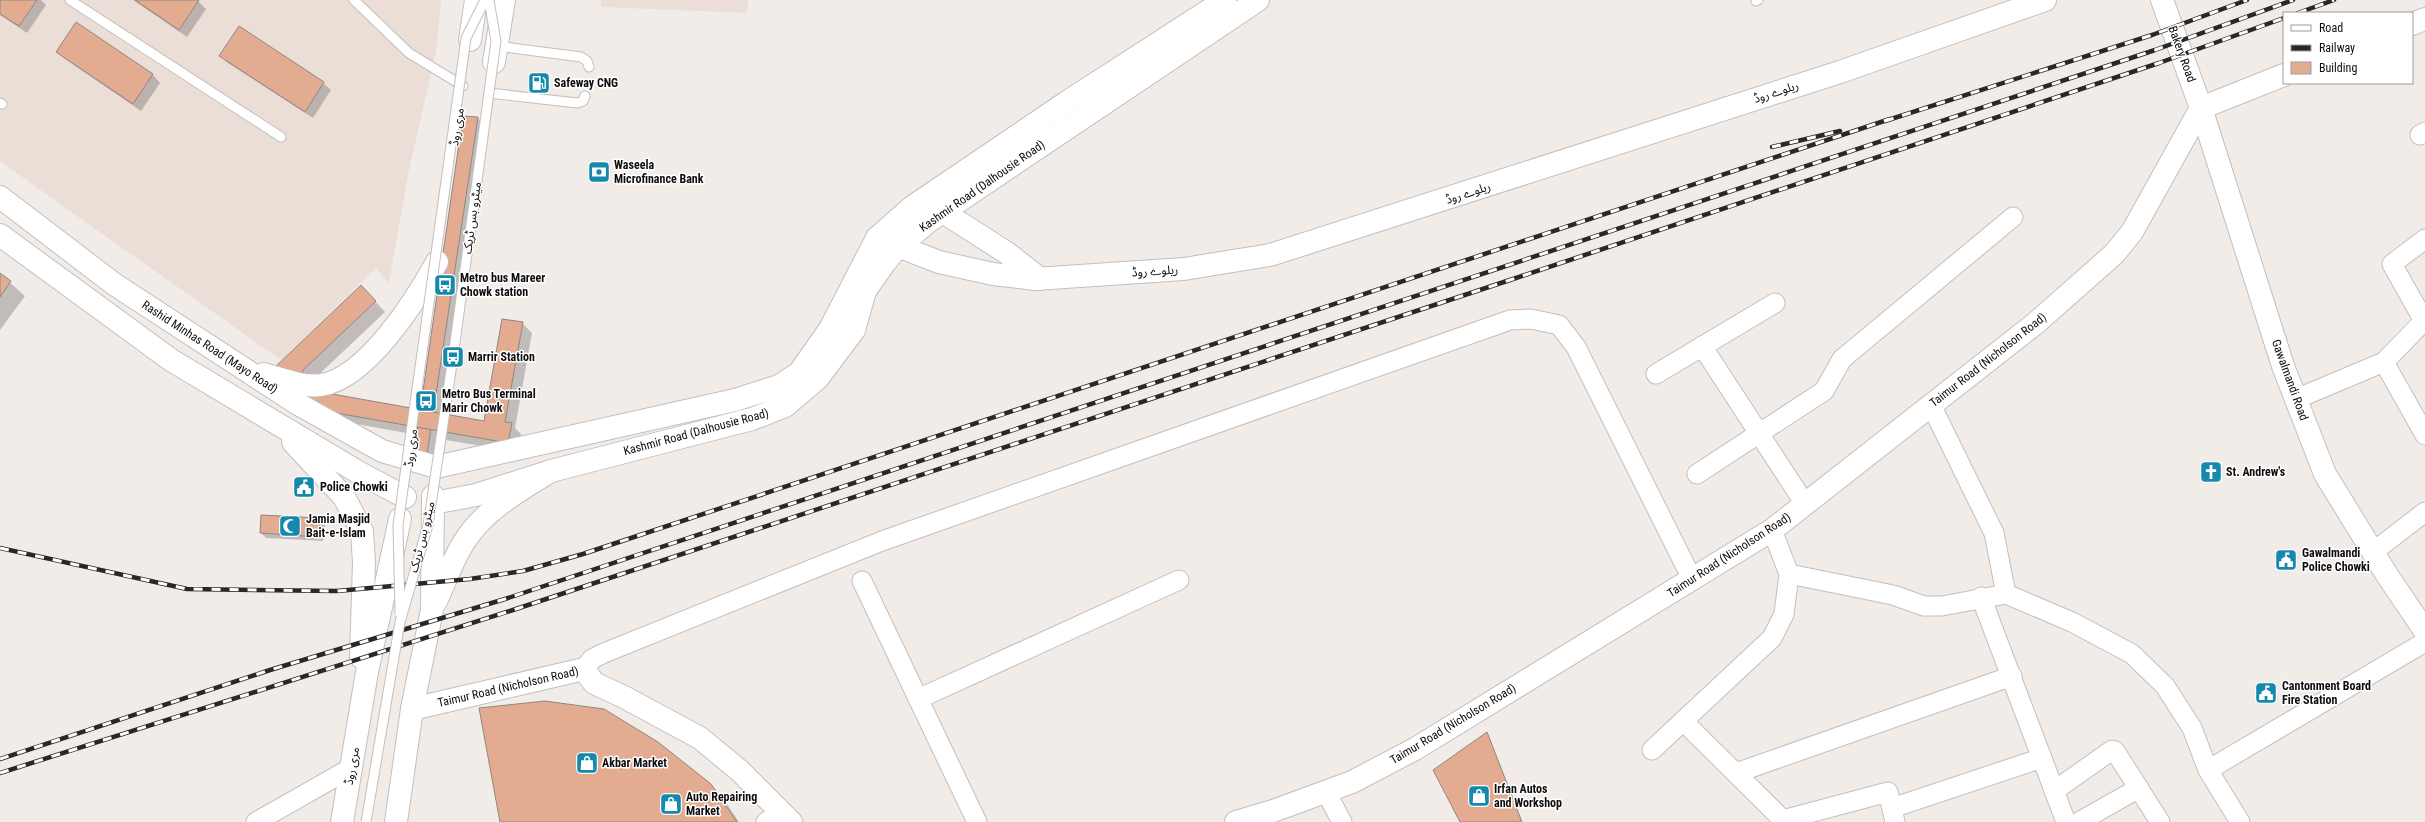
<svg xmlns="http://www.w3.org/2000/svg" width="2425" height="822" viewBox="0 0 2425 822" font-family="'Roboto Condensed','Noto Sans Arabic',sans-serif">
<rect width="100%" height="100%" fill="#f2ece9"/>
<g fill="#ebded7">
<polygon points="0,0 441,0 436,52 409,170 389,283 376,268 281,360 57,202 0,161"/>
<polygon points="601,0 748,0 747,13 601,7"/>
</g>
<g fill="#0003">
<polygon points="0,0 41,0 46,5 27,33 0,15"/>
<polygon points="133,0 197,0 206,9 187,37"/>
<polygon points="76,24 153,75 160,83 141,111 65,59 58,52"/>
<polygon points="220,56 323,83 331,90 313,118 228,63"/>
<polygon points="463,117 478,118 488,128 444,415 484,422 522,323 532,333 515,428 521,434 518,452 440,439 437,464 425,462 417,435 324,418 276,368 371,297 385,312 311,382 321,393 421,411"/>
<polygon points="0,274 25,296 0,330"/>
<polygon points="320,519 325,524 323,541 266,538 261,533"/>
<polygon points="1488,736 1522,822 1461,822"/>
<polygon points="710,784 721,795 739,822 501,822"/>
</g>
<g fill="#e3ac91" stroke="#8d8785">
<polygon points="0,0 37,0 19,26 0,14"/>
<polygon points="135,0 199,0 179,30"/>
<polygon points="76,22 153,74 133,104 56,52"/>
<polygon points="239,26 324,82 305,112 219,56"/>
<polygon points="463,116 478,117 427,454 414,453"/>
<polygon points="0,273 11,281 0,297"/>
<polygon points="361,285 376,301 302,371 321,392 484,421 502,319 523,322 505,422 512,423 508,443 313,409 274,368"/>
<polygon points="261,515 320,518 319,537 260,533"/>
<polygon points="545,701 604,709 658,742 711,784 737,822 500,822 479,708"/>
<polygon points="1487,732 1522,822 1460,822 1433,770"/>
</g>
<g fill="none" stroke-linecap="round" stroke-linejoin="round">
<g stroke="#c4bfbc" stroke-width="11">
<g id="lane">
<polyline points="70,0 281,137"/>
<polyline points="354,0 409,53 463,86"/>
<polyline points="1756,1 1758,0"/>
<polyline points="497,46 581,57 587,61 589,67"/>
<polyline points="489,93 577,103 583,101 585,96"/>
<polyline points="0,103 2,104"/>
</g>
</g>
<g stroke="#c4bfbc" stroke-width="21">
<g id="street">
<polyline points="2420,135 2425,132"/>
<polyline points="1702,346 1805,504"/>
<polyline points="2384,362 2425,435"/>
<polyline points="1656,374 1775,303"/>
<polyline points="2296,399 2384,362 2424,321 2392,264 2425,239"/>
<polyline points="1931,405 1994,533 2006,594"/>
<polyline points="1697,474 1824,391 1842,359 2013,217"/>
<polyline points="2373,552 2425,512"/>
<polyline points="1789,574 1893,595 1924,606 1942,606 2006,594 2072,622 2132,654 2165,686 2192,728 2208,770 2240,822"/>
<polyline points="862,581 977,822"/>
<polyline points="1981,597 2066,822"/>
<polyline points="584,669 592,659 604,653 882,541 1510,320 1531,319 1559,325 1576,347 1692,579"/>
<polyline points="918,699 1179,580"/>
<polyline points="1683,721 1783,820 1888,792 1895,822"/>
<polyline points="1652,750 1772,638 1784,614 1789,574 1772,530"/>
<polyline points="2208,770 2425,642"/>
<polyline points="1736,773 2012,676"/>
<polyline points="2054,791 2112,750 2115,751 2160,822"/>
<polyline points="1326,792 1342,822"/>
<polyline points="1901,805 2042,758"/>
<polyline points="256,822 351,768"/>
<polyline points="766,822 783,812"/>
<polyline points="2079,822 2139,788"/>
</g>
</g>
<g stroke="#c4bfbc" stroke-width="24">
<g id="secondary">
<polyline points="2162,0 2201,108 2283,366 2325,474 2387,575 2425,631"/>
<polyline points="2412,24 2425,19"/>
<polyline points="2201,108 2284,75"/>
<polyline points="935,202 943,212 1007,253 1040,279"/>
<polyline points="877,238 939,262 993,274 1035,279 1184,269 1270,255 1840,72 2045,0"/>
<polyline points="436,467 735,400 779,386 799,373 830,329 877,238 912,207 1067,102 1225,0"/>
<polyline points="433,503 476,495 551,471 752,419 785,406 818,378 854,330 865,291 886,261 898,247 929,221 1258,0"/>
<polyline points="412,709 584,669 594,683 624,697 700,738 740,771 791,822"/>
<polyline points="1236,822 1273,811 1352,782 1415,749 1772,530 2036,323 2114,254 2132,232 2201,108"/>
</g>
</g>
<g stroke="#c4bfbc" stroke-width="24">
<g id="primary">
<polyline points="470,40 476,0"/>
<polyline points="494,62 504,0"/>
<polyline points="0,197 114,284 298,404 382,451 436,467"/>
<polyline points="0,235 171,360 358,472 405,497"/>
<path d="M264,374C281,379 304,388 321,385C367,378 416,300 437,262"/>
<polyline points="293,442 344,497 362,531 364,563 361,657"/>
<path d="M435,603C445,583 452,561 464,542C484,510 520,490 551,471"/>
<polyline points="342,822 367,672 400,519"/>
<polyline points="396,822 412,709 432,610 433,496"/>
</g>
</g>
<use href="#lane" stroke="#fff" stroke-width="9"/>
<use href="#street" stroke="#fff" stroke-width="19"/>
<use href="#secondary" stroke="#fff" stroke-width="22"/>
<use href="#primary" stroke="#fff" stroke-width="22"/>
<g stroke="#2a2727" stroke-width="4.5">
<g id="rail">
<polyline points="2298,13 2334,0"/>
<polyline points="1885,121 2152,35 2247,0"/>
<polyline points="1772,147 1840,131"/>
<polyline points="0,548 187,589 337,591 470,579 523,571 583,554 1890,119"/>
<polyline points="0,759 270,670 505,599 2155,50 2293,0"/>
<polyline points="0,773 510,611 1513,279 2159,63 2284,18"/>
</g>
</g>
<use href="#rail" stroke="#fff" stroke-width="3" stroke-dasharray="9" stroke-linecap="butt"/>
<g stroke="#c4bfbc" stroke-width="11" stroke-linecap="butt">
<g id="lane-bridge">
<polyline points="400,613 398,525 466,38 485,0"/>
<polyline points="366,822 400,622 428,525 453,357 496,41 489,0"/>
</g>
</g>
<use href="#lane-bridge" stroke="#fff" stroke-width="9"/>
</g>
<defs>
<g id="fuel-square" transform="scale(1.15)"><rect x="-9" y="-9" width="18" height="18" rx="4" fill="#1588ad" stroke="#fff"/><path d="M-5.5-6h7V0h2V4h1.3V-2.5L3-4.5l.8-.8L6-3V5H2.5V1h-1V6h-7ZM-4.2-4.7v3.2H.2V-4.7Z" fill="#fff"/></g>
<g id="bank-square" transform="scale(1.15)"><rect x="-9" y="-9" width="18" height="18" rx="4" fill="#1588ad" stroke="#fff"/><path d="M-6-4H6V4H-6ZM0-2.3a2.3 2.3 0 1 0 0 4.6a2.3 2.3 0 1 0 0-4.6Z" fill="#fff"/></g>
<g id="bus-square" transform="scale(1.15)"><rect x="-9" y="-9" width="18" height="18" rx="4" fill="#1588ad" stroke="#fff"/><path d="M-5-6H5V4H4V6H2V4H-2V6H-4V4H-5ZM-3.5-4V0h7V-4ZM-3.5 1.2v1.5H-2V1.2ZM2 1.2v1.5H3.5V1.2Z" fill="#fff"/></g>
<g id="church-square" transform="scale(1.15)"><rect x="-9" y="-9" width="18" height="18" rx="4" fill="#1588ad" stroke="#fff"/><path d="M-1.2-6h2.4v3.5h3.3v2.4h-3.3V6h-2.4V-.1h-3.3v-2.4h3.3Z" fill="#fff"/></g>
<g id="civic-square" transform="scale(1.15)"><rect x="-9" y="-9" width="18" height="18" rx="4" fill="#1588ad" stroke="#fff"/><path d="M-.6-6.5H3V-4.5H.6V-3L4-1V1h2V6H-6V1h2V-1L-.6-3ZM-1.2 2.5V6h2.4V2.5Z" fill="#fff"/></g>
<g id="mosque-square" transform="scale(1.15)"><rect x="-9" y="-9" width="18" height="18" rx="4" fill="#1588ad" stroke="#fff"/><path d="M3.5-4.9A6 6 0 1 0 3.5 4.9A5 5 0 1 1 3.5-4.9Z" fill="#fff"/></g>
<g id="shop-square" transform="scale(1.15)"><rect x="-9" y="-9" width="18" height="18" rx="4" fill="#1588ad" stroke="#fff"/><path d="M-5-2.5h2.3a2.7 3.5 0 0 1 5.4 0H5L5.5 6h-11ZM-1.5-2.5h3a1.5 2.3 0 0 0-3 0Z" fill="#fff"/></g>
</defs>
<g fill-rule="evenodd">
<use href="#fuel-square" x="539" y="83"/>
<use href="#bank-square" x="599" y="172"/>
<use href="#bus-square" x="445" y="285"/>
<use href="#bus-square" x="453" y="357"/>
<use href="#bus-square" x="426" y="401"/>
<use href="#church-square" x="2211" y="472"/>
<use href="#civic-square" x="304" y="487"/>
<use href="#mosque-square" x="290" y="526"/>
<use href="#civic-square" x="2286" y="560"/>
<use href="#civic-square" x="2266" y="693"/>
<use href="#shop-square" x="587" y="763"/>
<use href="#shop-square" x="1479" y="796"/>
<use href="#shop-square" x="671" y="804"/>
</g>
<g text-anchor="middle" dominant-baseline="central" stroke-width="3" stroke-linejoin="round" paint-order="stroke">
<g font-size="12" fill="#0e0c0c" stroke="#fff">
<text transform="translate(2182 54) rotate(70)">Bakery Road</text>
<text transform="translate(1776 92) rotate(-18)">ریلوے روڈ</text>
<text transform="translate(457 127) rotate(-81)">مری روڈ</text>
<text transform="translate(982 186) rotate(-35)">Kashmir Road (Dalhousie Road)</text>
<text transform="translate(1468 193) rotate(-18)">ریلوے روڈ</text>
<text transform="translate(472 218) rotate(-82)">میٹرو بس ٹریک</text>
<text transform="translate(1155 271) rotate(-4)">ریلوے روڈ</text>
<text transform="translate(210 347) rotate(33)">Rashid Minhas Road (Mayo Road)</text>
<text transform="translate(1988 360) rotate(-38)">Taimur Road (Nicholson Road)</text>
<text transform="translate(2290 380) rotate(70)">Gawalmandi Road</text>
<text transform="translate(696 432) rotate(-15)">Kashmir Road (Dalhousie Road)</text>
<text transform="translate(411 448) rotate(-83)">مری روڈ</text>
<text transform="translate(422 537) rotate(-76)">میٹرو بس ٹریک</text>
<text transform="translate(1729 555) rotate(-33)">Taimur Road (Nicholson Road)</text>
<text transform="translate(508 687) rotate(-13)">Taimur Road (Nicholson Road)</text>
<text transform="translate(1453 724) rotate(-31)">Taimur Road (Nicholson Road)</text>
<text transform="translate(352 766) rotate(-80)">مری روڈ</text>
</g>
<g font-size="12" font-weight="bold" fill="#0e0c0c" stroke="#fff" text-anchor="start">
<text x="554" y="83">Safeway CNG</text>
<text x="614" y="165">Waseela<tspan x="614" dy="14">Microfinance Bank</tspan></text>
<text x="460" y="278">Metro bus Mareer<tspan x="460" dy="14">Chowk station</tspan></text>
<text x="468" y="357">Marrir Station</text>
<text x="442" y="394">Metro Bus Terminal<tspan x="442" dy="14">Marir Chowk</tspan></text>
<text x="2226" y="472">St. Andrew's</text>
<text x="320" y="487">Police Chowki</text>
<text x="306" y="519">Jamia Masjid<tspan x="306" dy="14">Bait-e-Islam</tspan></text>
<text x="2302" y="553">Gawalmandi<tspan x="2302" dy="14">Police Chowki</tspan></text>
<text x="2282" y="686">Cantonment Board<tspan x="2282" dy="14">Fire Station</tspan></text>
<text x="602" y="763">Akbar Market</text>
<text x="1494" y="789">Irfan Autos<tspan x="1494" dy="14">and Workshop</tspan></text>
<text x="686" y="797">Auto Repairing<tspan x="686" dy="14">Market</tspan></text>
</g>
</g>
<rect x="2283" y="12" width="130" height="72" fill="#ffffff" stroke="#9f9e9e"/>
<rect x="2291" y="25" width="20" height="6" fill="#ffffff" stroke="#9f9e9e"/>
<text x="2319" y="32" font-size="12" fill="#0e0c0c">Road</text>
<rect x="2291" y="45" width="20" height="6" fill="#2a2727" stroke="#9f9e9e"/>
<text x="2319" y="52" font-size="12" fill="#0e0c0c">Railway</text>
<rect x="2291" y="62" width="20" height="12" fill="#e3ac91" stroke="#9f9e9e"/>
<text x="2319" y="72" font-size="12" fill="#0e0c0c">Building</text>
</svg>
